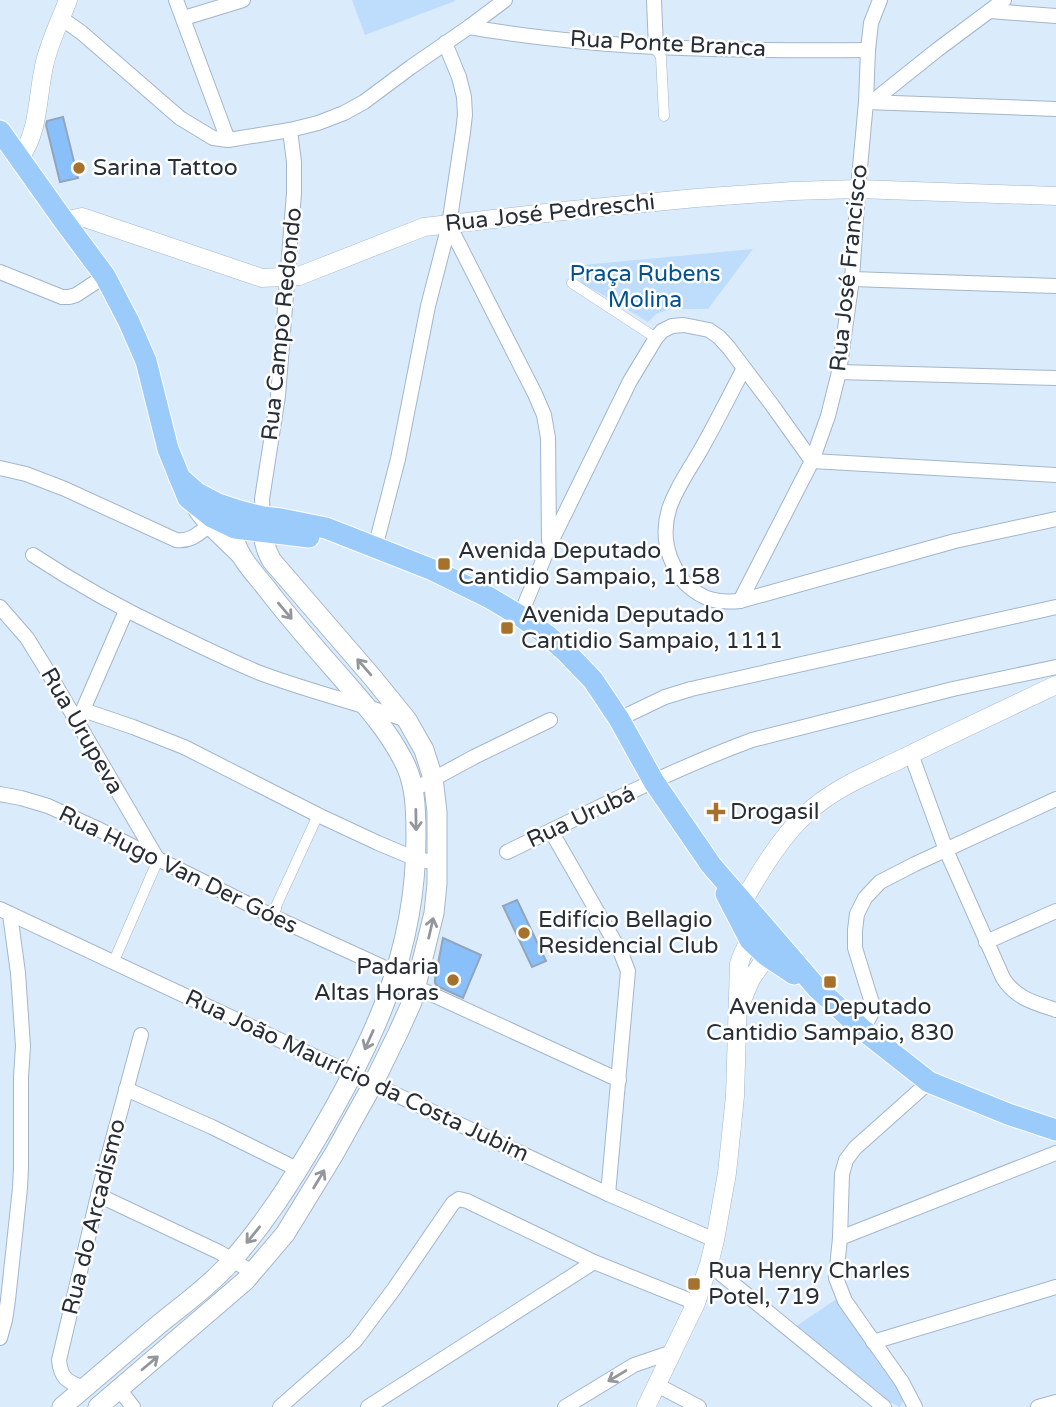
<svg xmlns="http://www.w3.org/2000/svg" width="1056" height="1407" viewBox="0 0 1056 1407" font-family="'Varela Round',sans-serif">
<rect width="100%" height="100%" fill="#daebfc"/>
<g fill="#bedcfc">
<polygon points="352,0 455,0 455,1 365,35"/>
<polygon points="753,249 708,309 670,309 656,314 648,322 598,292 581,284 579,274 583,265"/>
<polygon points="838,1298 904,1399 900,1407 884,1399 795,1327"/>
</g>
<g fill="#89c0fa" stroke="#92a5ba" stroke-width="2">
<polygon points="63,117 78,178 60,182 46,125 47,121"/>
<polygon points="517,900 546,961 532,967 503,906"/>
<polygon points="443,938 481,955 463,998 437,986 435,983 435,979"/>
</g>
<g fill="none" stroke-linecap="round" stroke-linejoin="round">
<g stroke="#a3b6cb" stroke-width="11">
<g id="pedestrian">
<polyline points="656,48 661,57 664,116"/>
<polyline points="572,283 656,338"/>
<polyline points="274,917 277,904 318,815"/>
<polyline points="113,963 158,860"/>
</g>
</g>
<g stroke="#a3b6cb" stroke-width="16">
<g id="minor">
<polyline points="176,0 228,140"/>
<polyline points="654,0 656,48"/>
<polyline points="990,11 1056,16"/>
<polyline points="61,18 82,33 180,118 213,138 228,140 290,130 318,123 344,113 364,102 411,67 469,27 505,0"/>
<polyline points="184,18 243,0"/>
<path d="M469,27C601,50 735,51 868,50"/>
<polyline points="866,102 1056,109"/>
<polyline points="872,102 937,50 1004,0"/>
<polyline points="449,225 535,394 544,415 548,438 549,541"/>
<polyline points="0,272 62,297 69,297 76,295 105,276"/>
<polyline points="852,279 1056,286"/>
<path d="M744,368C731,393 718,419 704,444C684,481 654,512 670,557C674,567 678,576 686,584C703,600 717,603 740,601L955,541L1056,519"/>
<polyline points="839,372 1056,378"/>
<path d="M0,468L26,474L65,489L176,540C191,542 199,533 210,525"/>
<polyline points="263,517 262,499 278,396 294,193 294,162 290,130"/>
<polyline points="375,548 398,459 428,306 449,225 463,132 465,115 464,97 459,77 445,43"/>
<path d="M33,555C77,584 120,608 167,630C198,645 228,660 260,673C308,691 358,703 407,720"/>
<polyline points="740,601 812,461 828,416 839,372 852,279 858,189 866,102 868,50 871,23 880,0"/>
<polyline points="0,607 27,638 48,672 158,860"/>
<polyline points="520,616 549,546 630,381 656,338 662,331 672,326 684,325 709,330 719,337 729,348 772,405 812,461 1056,475"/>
<polyline points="83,710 133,727 184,747 318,815 378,843 416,859 438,863"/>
<polyline points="79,719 126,611"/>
<polyline points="619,719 665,697 691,689 1056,607"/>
<path d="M911,754L946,850L1003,978C1015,998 1035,1003 1056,1010"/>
<polyline points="413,790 474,757 550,720"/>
<polyline points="0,794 21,798 48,806 96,828 274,917 383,967 416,987 619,1080"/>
<polyline points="551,831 621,953 628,971 608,1194"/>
<path d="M507,852C588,813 668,771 752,740L953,689L1056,667"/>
<polyline points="0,909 608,1194 715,1240"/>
<polyline points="986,942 1056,911"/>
<polyline points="863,1030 872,1012 872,1003 855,948 855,930 857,914 865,898 880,882 915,864 1056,799"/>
<polyline points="126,1089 212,1127 299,1170"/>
<polyline points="98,1195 219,1252 252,1272"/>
<polyline points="840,1238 1056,1153"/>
<polyline points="709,1264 884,1407"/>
<polyline points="0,1338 5,1320 8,1300 20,1188 21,1167 21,1077 23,1046 18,973 10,914"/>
<polyline points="873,1342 1056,1287"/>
<polyline points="657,1385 699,1407"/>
<path d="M83,1388C67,1381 61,1379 59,1360L101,1183L141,1035"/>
<polyline points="119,1389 133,1407"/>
<polyline points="280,1407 355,1341 394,1289 453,1203 459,1199 467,1201 594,1262 696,1303"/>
<polyline points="368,1407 594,1262"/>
<polyline points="565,1407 634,1365 672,1352"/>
<polyline points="915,1407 902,1382 845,1301 836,1278 840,1238 842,1174 846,1160 855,1148 929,1082"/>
<polyline points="1038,1407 1056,1402"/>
</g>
</g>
<g stroke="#a3b6cb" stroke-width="19">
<g id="tertiary">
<path d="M20,157C40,132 37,93 45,62C50,41 60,21 68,0"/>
<polyline points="64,221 82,217 262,278 299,276 424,227 563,211 696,198 793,191 858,189 1056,196"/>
<path d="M743,902C759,873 781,837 805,815C831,790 865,776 897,761C950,735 1003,710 1056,685"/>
<polyline points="740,1005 751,979 767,956 772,946"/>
<path d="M646,1407L696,1303L709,1264L715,1240L727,1173L735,1096L739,964C743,951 748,940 759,931"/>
</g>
</g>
<g stroke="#a3b6cb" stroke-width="21">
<g id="secondary">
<polyline points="198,510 210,525 240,554"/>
<path d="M62,1407C94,1380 125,1353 157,1326C180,1307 207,1288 227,1266C263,1226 290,1184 317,1138C374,1041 416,952 416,838C416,811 416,782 402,758C388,731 367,707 347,684C320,653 292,622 267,589C256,575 242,561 236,544C233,534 236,522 239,512"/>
<path d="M98,1407L245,1281L285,1234L334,1154L373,1084L398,1033L412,1002L434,913L437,884V812L433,778L424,750L407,720L373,678L272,561C264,548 262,532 263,517"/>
</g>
</g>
<g stroke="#fff" stroke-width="23">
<g id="primary">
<polyline points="0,131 64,221 105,276 129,322 146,361 168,449 188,498 212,517 235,528 309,537"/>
<polyline points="179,477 197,493 218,504 239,511 263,517 281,519 326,528 433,570 490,598 520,616 548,636 566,652 593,680 619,719 654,782 711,865 817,988 863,1030 929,1082 1008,1114 1056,1130"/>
<polyline points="726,894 750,940 767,956 794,974"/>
</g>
</g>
<use href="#pedestrian" stroke="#fff" stroke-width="10"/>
<use href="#minor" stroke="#fff" stroke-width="14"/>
<use href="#tertiary" stroke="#fff" stroke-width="18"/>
<use href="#secondary" stroke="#fff" stroke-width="19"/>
<use href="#primary" stroke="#9bcbfa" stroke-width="21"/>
</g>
<defs><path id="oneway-shaft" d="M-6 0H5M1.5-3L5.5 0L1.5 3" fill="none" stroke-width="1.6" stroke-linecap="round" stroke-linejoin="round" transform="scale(1.75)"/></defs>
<g stroke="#93969b">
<use href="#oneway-shaft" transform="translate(285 611) rotate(50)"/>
<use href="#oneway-shaft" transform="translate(364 667) rotate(-131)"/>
<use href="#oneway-shaft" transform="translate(416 820) rotate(89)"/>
<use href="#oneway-shaft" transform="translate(431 928) rotate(-77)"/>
<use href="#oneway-shaft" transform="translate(369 1040) rotate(114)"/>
<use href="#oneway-shaft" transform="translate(319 1179) rotate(-59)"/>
<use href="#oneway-shaft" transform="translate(253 1235) rotate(129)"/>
<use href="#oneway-shaft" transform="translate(150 1363) rotate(-40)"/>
<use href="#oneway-shaft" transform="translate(617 1376) rotate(149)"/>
</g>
<g fill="#a6722b" stroke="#fff" stroke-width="2.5">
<circle cx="79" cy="168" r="7"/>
<rect x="437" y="557" width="14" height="14" rx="3.5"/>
<rect x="500" y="621" width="14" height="14" rx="3.5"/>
<path d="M712.5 801.5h7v7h7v7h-7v7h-7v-7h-7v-7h7z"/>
<circle cx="524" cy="933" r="7"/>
<circle cx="453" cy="980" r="7"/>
<rect x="823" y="975" width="14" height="14" rx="3.5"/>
<rect x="687" y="1277" width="14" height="14" rx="3.5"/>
</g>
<g text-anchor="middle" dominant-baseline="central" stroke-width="5" stroke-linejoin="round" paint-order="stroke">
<g font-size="23" fill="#272e37" stroke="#fff">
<text transform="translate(668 44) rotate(3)">Rua Ponte Branca</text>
<text transform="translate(550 213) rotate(-6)">Rua José Pedreschi</text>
<text transform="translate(849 268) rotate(-84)">Rua José Francisco</text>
<text transform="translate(282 324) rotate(-84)">Rua Campo Redondo</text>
<text transform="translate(82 731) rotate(60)">Rua Urupeva</text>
<text transform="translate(581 817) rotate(-25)">Rua Urubá</text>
<text transform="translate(178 870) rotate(26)">Rua Hugo Van Der Góes</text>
<text transform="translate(357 1076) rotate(25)">Rua João Maurício da Costa Jubim</text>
<text transform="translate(94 1217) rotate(-76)">Rua do Arcadismo</text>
</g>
<g font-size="23" fill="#272e37" stroke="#fff" text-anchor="start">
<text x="93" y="168">Sarina Tattoo</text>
<text x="458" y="551">Avenida Deputado<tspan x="458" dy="26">Cantidio Sampaio, 1158</tspan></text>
<text x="521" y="615">Avenida Deputado<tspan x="521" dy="26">Cantidio Sampaio, 1111</tspan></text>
<text x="730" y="812">Drogasil</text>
<text x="538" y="920">Edifício Bellagio<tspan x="538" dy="26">Residencial Club</tspan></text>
<text x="439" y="967" text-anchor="end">Padaria<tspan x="439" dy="26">Altas Horas</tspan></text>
<text x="830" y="1007" text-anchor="middle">Avenida Deputado<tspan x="830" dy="26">Cantidio Sampaio, 830</tspan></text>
<text x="708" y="1271">Rua Henry Charles<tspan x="708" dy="26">Potel, 719</tspan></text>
</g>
<g font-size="23" fill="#005192" stroke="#fff">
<text x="645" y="274">Praça Rubens<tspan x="645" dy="26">Molina</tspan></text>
</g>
</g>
</svg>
